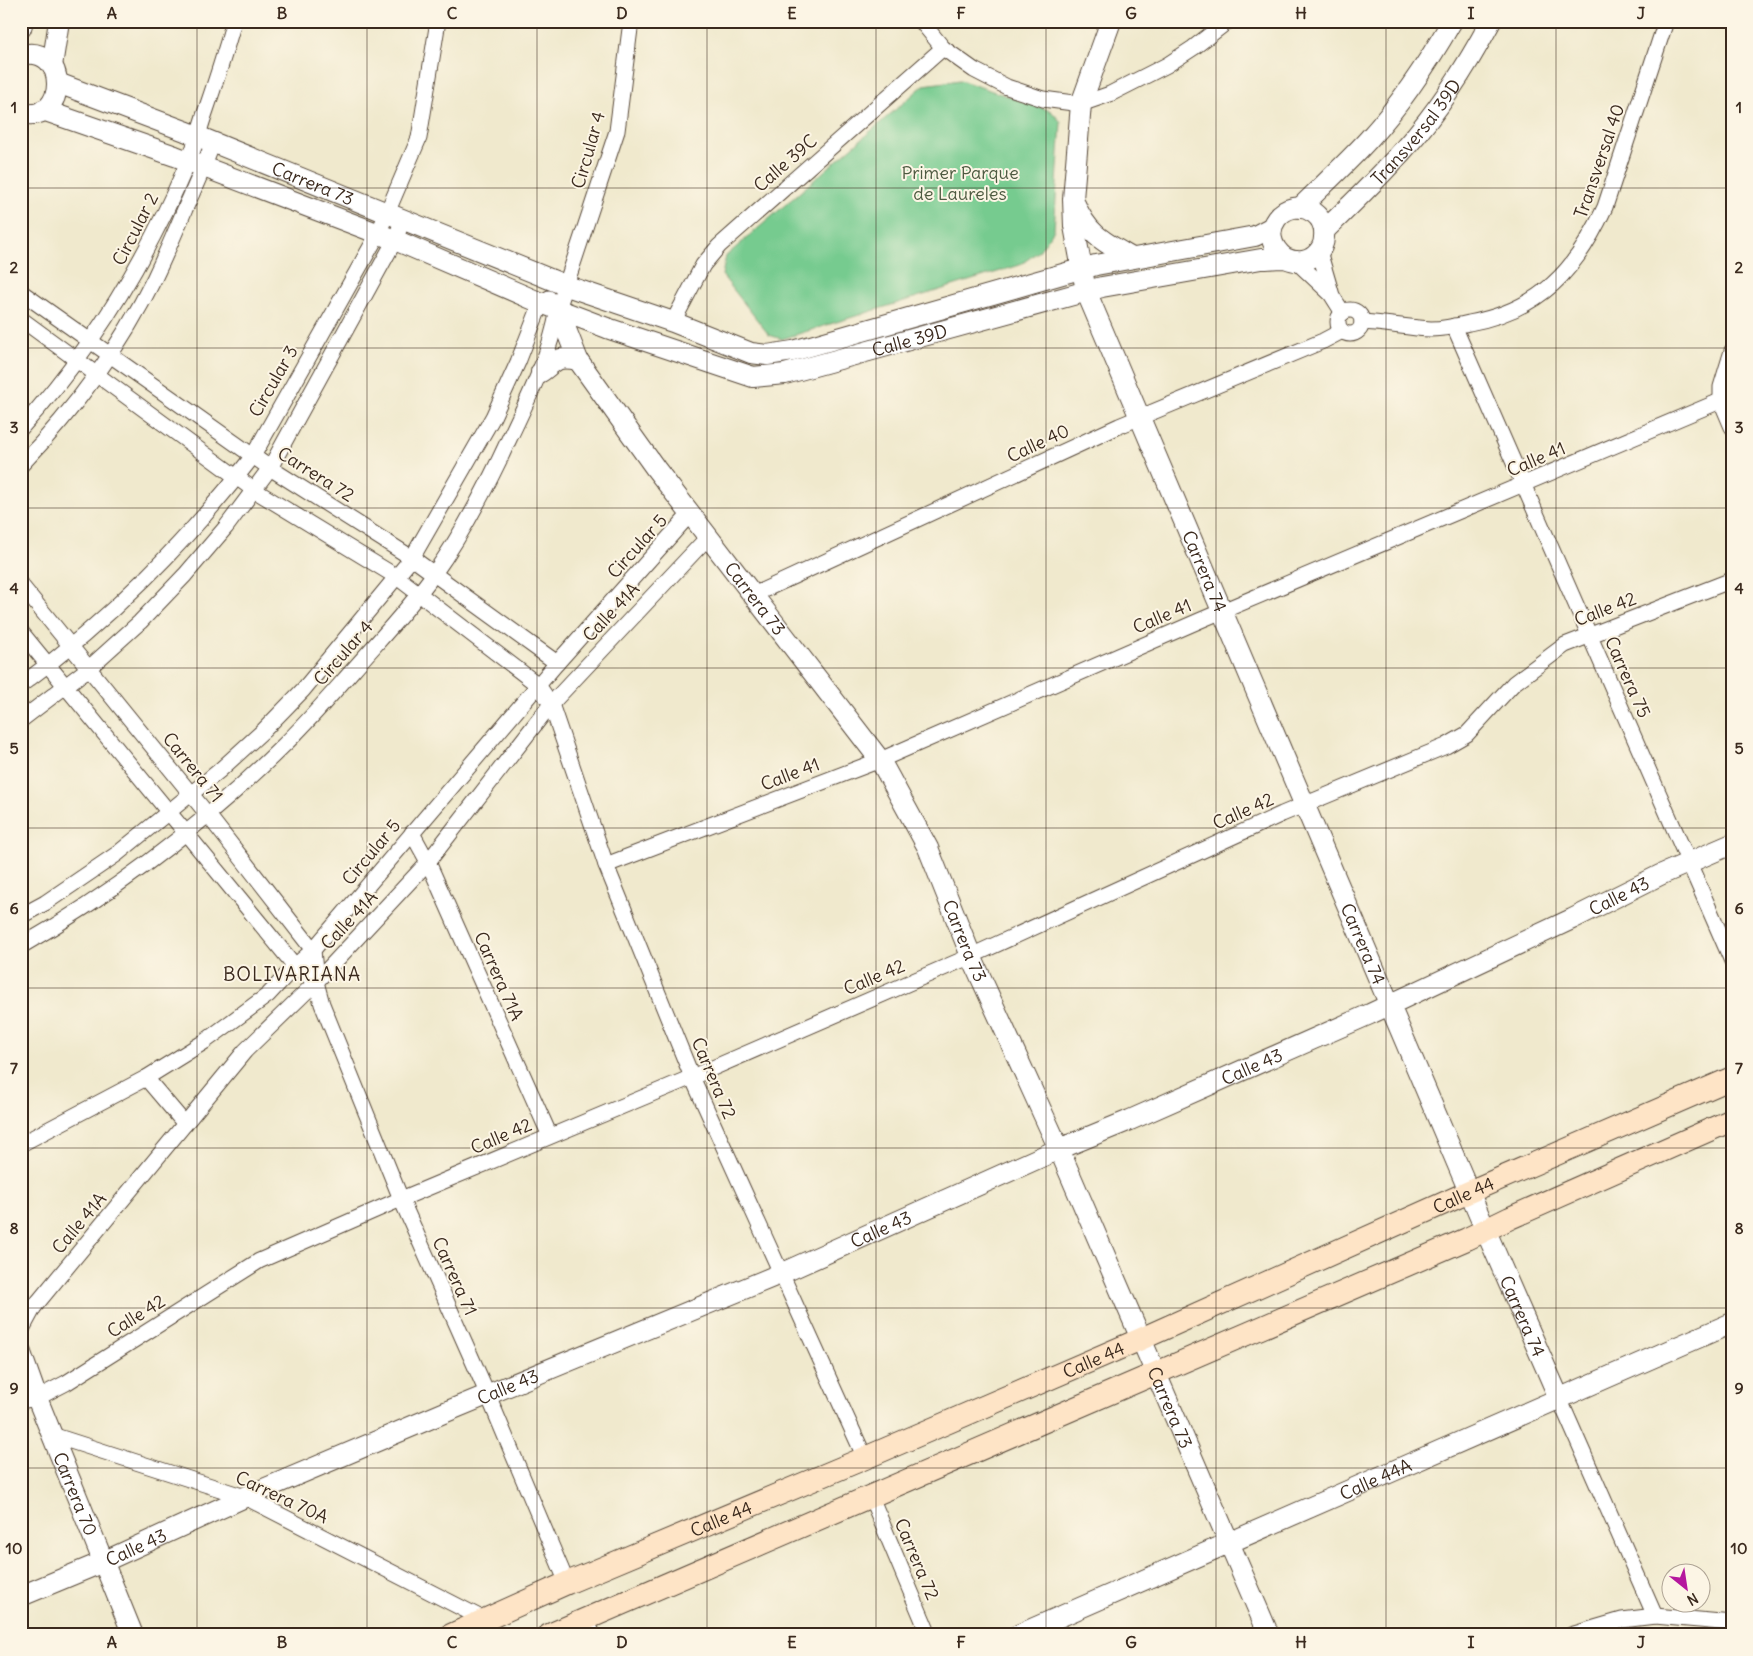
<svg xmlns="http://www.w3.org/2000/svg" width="1753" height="1656" viewBox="0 0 1753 1656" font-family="Delius,sans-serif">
<rect width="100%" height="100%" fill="#fcf5e5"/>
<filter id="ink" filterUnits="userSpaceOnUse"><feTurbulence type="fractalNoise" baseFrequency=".02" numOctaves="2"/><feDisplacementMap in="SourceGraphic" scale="10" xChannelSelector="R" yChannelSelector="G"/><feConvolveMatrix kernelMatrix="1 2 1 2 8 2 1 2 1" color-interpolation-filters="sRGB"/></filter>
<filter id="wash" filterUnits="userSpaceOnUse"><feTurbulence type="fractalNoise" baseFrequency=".0096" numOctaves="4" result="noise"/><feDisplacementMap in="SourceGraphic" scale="20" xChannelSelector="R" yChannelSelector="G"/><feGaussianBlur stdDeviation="1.12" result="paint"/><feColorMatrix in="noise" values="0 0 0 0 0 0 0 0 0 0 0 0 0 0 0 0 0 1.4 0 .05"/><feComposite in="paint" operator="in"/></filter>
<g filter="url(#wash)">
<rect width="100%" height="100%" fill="#f0e9cd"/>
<polygon fill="#76cb8f" stroke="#587a56" points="960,80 1051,111 1061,122 1054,230 1039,251 1020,265 782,339 769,335 722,275 726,256 924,85"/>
</g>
<g filter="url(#ink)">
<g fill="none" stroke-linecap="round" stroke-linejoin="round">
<g stroke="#564738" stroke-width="17">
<g id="minor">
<polyline points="921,21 943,48 974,70 1007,87 1043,99 1081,104 1110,94 1167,65 1193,48 1228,21"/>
<polyline points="1319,251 1331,292"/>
<polyline points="1297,262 1331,294 1343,313"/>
<polyline points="21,292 270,468 412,558 557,663"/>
<circle cx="1350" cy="322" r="12"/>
<polyline points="21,319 254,490 397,577 538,685 551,704 606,865 692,1077 865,1458"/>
<polyline points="673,322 703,265 719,246 943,48"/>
<path d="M1362,322C1385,323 1408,328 1431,329C1443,329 1457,326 1469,323C1540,310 1576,271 1605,207L1666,21"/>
<polyline points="1454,326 1732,961"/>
<polyline points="1732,351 1721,387 1721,401 1732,427"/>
<path d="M21,428C93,349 146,260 188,162C195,147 199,131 204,116C215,84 225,53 234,21"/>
<path d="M21,465C74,410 120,348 154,279C165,256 175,233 185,209C195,187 205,165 213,142"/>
<polyline points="21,585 208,815 313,950 316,982 322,1004 401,1199 488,1395 567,1583"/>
<polyline points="753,595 1119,426 1323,341 1342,331"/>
<polyline points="21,632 295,966 316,982"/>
<path d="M21,685C107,622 188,541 253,456L378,234L419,138L438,21"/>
<polyline points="21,720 89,668 140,622 185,575 226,527 270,468 395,240 403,219"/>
<polyline points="412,833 428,862 550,1136"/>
<polyline points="606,865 880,760 1201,620 1732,396"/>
<polyline points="21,916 45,903 117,854 219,771 264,730 303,690 412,558 493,417 518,362 541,303 549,298"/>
<path d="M21,946C117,891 205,823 283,746C308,722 330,696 353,670C380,639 409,609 433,575C464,532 488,485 510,437C530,395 550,355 558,309L617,131L631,21"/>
<polyline points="146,1078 185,1124"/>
<polyline points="21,1144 146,1078 204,1042 268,995 295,966 313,950 557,663 690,514"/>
<polyline points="21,1331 34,1307 245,1051 316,982 428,862 551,704 708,537"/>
<polyline points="1559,1398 1655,1616"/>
<polyline points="21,1401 37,1398 66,1383 259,1261 401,1199 692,1077 971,956 1282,814 1446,746 1467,734 1514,683 1565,645 1732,580"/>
<polyline points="52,1435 245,1497 485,1620"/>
<polyline points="871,1497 929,1635"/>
<polyline points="586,1619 593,1635"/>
<polyline points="1571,1635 1622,1620 1655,1616 1732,1623"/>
</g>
</g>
<g stroke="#564738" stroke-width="22">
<g id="tertiary">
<path id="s1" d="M1111,21L1081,104L1073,199L1074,226L1086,291L1485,1229L1559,1398"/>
<polyline points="21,28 23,21"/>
<path d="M21,55C69,43 69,125 21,113"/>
<polyline points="52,66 59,21"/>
<path id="s2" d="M58,83L185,131L567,286L673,322L751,353L767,355L793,351L1066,273L1096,265L1255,236L1272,227"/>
<path id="s3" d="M43,110L175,156L395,240L541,303L607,328L753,377L785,374L1102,287L1261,259C1269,259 1277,258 1285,258C1288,259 1292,261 1296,261C1310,263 1324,251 1324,237C1325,228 1322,219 1314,213C1286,193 1252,233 1285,258"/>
<path d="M1075,204C1088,235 1104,242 1132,258"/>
<path d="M1300,208C1323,185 1346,164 1368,140C1401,104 1428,63 1452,21"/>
<path id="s4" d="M1325,230C1352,204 1380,177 1405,148C1439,110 1467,66 1491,21"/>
<path id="s5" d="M558,309L578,360L583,367L656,469L880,760L928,848L971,956L1059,1149L1269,1635"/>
<path d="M541,372C557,360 557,356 578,360"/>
<path id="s6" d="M21,1353L37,1398L133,1635"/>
<path id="s7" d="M21,1596L103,1562L245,1497L448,1411L780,1274L1059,1149L1130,1120L1370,1014L1572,919L1660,875L1732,844"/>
<path id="s8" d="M1018,1635C1257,1532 1493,1426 1732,1323"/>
</g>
</g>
<g stroke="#564738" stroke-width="24">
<g id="secondary">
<path id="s9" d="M451,1635L567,1583L865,1458L1141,1339L1469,1192L1732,1078"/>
<polyline points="549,1635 1467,1239 1510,1218 1732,1120"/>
</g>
</g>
<use href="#minor" stroke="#fff" stroke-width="15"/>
<use href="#tertiary" stroke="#fff" stroke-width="20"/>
<use href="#secondary" stroke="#fee4c6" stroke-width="22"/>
</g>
</g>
<path fill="none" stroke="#3b2a1e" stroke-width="1" stroke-opacity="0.55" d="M197,21V1635M367,21V1635M537,21V1635M707,21V1635M876,21V1635M1046,21V1635M1216,21V1635M1386,21V1635M1556,21V1635M21,188H1732M21,348H1732M21,508H1732M21,668H1732M21,828H1732M21,988H1732M21,1148H1732M21,1308H1732M21,1468H1732"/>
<g text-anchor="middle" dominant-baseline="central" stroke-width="4" stroke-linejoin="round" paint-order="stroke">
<g font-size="18" fill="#3b2a1e" stroke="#fcf5e5">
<text stroke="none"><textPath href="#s4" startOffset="134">Transversal 39D</textPath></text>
<text transform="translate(588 150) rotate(-74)">Circular 4</text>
<text transform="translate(1599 161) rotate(-71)">Transversal 40</text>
<text transform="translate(785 163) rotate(-41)">Calle 39C</text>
<text stroke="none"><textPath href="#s2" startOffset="274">Carrera 73</textPath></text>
<text transform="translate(135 229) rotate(-63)">Circular 2</text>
<text stroke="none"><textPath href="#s3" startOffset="920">Calle 39D</textPath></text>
<text transform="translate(273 381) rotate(-60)">Circular 3</text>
<text transform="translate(1038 443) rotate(-25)">Calle 40</text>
<text transform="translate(1536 459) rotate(-23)">Calle 41</text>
<text transform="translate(316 474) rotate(32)">Carrera 72</text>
<text transform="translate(637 546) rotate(-48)">Circular 5</text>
<text stroke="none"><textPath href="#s1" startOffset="581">Carrera 74</textPath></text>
<text stroke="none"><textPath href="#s5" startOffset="352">Carrera 73</textPath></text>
<text transform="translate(1605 609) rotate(-21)">Calle 42</text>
<text transform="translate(611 612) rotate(-47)">Calle 41A</text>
<text transform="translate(1162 616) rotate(-23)">Calle 41</text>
<text transform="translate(343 653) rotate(-49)">Circular 4</text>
<text transform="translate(1628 677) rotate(66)">Carrera 75</text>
<text transform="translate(193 767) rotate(51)">Carrera 71</text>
<text transform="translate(790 774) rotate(-21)">Calle 41</text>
<text transform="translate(1243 811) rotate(-24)">Calle 42</text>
<text transform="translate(371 852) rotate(-50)">Circular 5</text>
<text stroke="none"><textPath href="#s7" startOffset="1745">Calle 43</textPath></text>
<text transform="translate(349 920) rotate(-47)">Calle 41A</text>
<text stroke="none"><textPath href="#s5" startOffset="756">Carrera 73</textPath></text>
<text stroke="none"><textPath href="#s1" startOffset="986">Carrera 74</textPath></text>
<text transform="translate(499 976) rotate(66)">Carrera 71A</text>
<text transform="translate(874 977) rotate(-23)">Calle 42</text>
<text stroke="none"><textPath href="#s7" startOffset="1340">Calle 43</textPath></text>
<text transform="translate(714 1078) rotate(67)">Carrera 72</text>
<text transform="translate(501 1136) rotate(-23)">Calle 42</text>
<text stroke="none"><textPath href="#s9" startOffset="1104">Calle 44</textPath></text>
<text transform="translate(79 1223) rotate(-50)">Calle 41A</text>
<text stroke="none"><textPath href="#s7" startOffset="935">Calle 43</textPath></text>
<text transform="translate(455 1276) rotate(66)">Carrera 71</text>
<text transform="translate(136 1316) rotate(-32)">Calle 42</text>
<text stroke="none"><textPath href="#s1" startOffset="1391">Carrera 74</textPath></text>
<text stroke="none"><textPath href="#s9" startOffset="699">Calle 44</textPath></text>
<text stroke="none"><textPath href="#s7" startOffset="530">Calle 43</textPath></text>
<text stroke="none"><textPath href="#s5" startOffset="1266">Carrera 73</textPath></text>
<text stroke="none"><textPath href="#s8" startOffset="390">Calle 44A</textPath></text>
<text stroke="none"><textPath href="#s6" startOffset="151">Carrera 70</textPath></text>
<text transform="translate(282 1497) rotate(25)">Carrera 70A</text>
<text stroke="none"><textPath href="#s9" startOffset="294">Calle 44</textPath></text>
<text stroke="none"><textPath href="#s7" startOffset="125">Calle 43</textPath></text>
<text transform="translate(917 1559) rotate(67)">Carrera 72</text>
</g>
<g font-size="18" fill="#4d5a40" stroke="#fcf5e5">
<text x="960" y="172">Primer Parque<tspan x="960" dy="21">de Laureles</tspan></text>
</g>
<g font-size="19" letter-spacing="1" fill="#3b2a1e" stroke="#fcf5e5">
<text x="292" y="974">BOLIVARIANA</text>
</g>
</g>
<rect width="1753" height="1656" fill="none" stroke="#fcf5e5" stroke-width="55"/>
<g transform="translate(1686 1588) rotate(150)"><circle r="24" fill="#fcf5e5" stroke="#afa495"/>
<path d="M0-4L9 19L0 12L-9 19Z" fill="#b5179e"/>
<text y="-8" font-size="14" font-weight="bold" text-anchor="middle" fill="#3b2a1e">N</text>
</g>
<rect x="28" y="28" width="1698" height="1600" fill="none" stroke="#3b2a1e" stroke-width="2"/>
<g font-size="16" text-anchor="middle" font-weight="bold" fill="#3b2a1e">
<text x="112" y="19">A</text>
<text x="282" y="19">B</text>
<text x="452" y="19">C</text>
<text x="622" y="19">D</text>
<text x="792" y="19">E</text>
<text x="961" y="19">F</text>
<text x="1131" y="19">G</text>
<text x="1301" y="19">H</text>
<text x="1471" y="19">I</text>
<text x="1641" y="19">J</text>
<text x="14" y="113">1</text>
<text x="1739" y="113">1</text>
<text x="14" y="273">2</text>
<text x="1739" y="273">2</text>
<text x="14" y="433">3</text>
<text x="1739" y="433">3</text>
<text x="14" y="594">4</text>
<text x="1739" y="594">4</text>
<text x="14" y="754">5</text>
<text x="1739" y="754">5</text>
<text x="14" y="914">6</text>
<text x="1739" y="914">6</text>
<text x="14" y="1074">7</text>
<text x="1739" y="1074">7</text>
<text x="14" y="1234">8</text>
<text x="1739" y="1234">8</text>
<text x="14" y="1394">9</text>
<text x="1739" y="1394">9</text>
<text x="14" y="1554">10</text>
<text x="1739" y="1554">10</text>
<text x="112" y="1648">A</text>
<text x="282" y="1648">B</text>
<text x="452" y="1648">C</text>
<text x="622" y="1648">D</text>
<text x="792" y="1648">E</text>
<text x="961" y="1648">F</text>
<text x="1131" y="1648">G</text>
<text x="1301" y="1648">H</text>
<text x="1471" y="1648">I</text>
<text x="1641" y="1648">J</text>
</g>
</svg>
